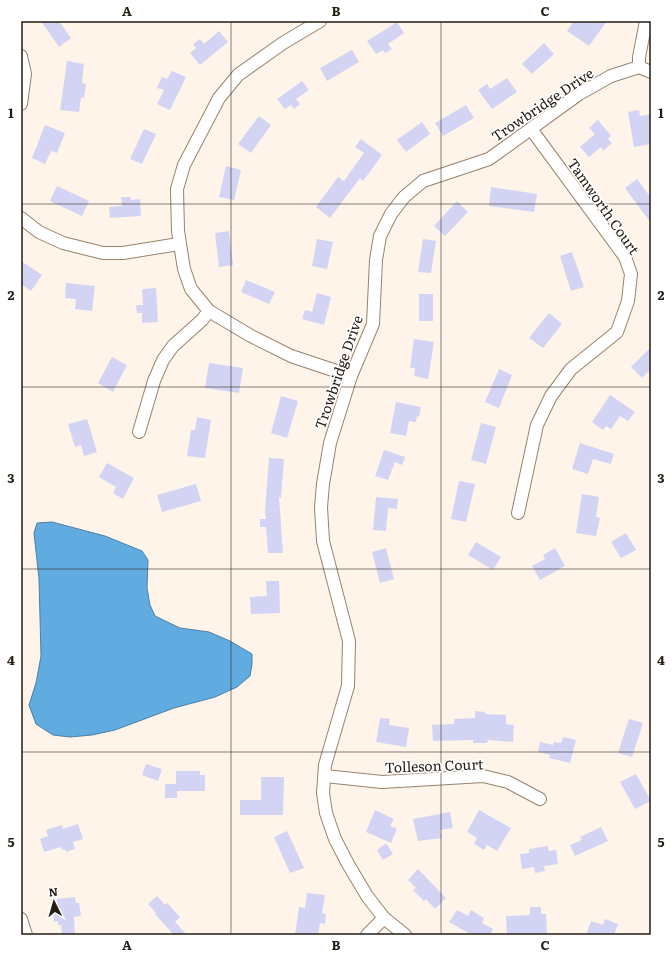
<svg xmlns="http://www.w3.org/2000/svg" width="672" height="956" viewBox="0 0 672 956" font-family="Literata,serif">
<rect width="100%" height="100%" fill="#fef4e9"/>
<polygon fill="#60abe0" stroke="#4e80a2" points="52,522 105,536 142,551 148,560 147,588 150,605 155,616 180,628 209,632 230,641 252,654 252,664 250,676 237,687 215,697 174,708 115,730 92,735 70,737 53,735 36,724 29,705 36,683 41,656 39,579 34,533 37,523"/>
<g fill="#d3d4f3">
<polygon points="41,21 59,21 71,38 59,47"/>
<polygon points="574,21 607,21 589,46 567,31"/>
<polygon points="397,22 404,33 388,44 392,49 385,53 383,50 376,54 367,41"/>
<polygon points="219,31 228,42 200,65 190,53 196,48 193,44 200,39 204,44"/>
<polygon points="544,43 554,54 532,74 522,64"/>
<polygon points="352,50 359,62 327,81 320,68"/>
<polygon points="67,61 84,64 82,83 86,84 84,98 81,97 79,112 60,110"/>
<polygon points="172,71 186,77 170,110 157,104 164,90 157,88 162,77 167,79"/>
<polygon points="507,78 517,92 492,109 478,90 487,84 490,89"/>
<polygon points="302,81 309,90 296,99 300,104 294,109 291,105 285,109 277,99"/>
<polygon points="466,105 474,118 443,136 435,123"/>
<polygon points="639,110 640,116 651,114 651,144 634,147 628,112"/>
<polygon points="259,116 271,125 251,153 238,144"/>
<polygon points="598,120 611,136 608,139 612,143 603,151 601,147 589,157 580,147 595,134 589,128"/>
<polygon points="422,122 430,134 406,152 397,140"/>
<polygon points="45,125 65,133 57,153 51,151 45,164 32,158"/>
<polygon points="144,129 156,134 142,164 130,159"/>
<polygon points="361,139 382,155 363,181 360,178 330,218 316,207 338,177 344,181 364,153 355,147"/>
<polygon points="226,166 241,170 234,200 219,197"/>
<polygon points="637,179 651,198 651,223 625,188"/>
<polygon points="57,186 89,201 82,216 50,201"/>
<polygon points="491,187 537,194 534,212 489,206"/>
<polygon points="121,197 130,197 131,200 140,199 141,216 110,218 109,207 122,206"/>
<polygon points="457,201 468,212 445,236 434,226"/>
<polygon points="229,231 233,265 219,267 215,233"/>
<polygon points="317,239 333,242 327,269 312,266"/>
<polygon points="423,239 436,241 431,273 418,272"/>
<polygon points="572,252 584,287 571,291 560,256"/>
<polygon points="21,261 42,275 31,291 21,284"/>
<polygon points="246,280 275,292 269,304 241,292"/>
<polygon points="66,283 95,286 92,311 75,309 76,299 65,298"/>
<polygon points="156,288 158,322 142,323 142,313 137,313 136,305 143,305 142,289"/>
<polygon points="317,293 331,297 324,325 302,319 305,310 312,312"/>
<rect x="419" y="294" width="14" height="27"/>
<polygon points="549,313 562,324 543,348 529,338"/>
<polygon points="414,339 434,342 428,379 414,376 415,368 410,368"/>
<polygon points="651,347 651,369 642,378 631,367"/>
<polygon points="112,357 127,365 113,392 98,383"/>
<polygon points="209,363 243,368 239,393 205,388"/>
<polygon points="499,369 512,375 499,408 485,402"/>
<polygon points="610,395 635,412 628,421 620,416 611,429 606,426 603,430 592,422"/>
<polygon points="281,396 298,401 287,438 271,433"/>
<polygon points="396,402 421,407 419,417 417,416 416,422 409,421 406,436 390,433"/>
<polygon points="197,417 211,420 205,458 187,456 191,430 195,430"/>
<polygon points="87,419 97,452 84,456 81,445 75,447 68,424"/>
<polygon points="481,423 496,427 486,464 471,460"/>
<polygon points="580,443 614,454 611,464 593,459 588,474 572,469"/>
<polygon points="384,450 405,457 402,465 395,462 388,480 375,476"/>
<polygon points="269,458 284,459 281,498 279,497 283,553 268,553 266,527 260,527 260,519 266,519 265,511"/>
<polygon points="107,463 134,478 123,499 113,493 116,487 99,477"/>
<polygon points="459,481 475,484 466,522 451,519"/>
<polygon points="196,484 201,501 162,512 157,495"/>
<polygon points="582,494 599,497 596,517 600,518 596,536 576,533"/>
<polygon points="376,497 398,499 397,509 388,508 386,531 373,530"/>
<polygon points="626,533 636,550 621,558 611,542"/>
<polygon points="476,542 501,557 493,570 468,555"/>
<polygon points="386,548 394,579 380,583 372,552"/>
<polygon points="555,548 565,566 540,580 532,566 545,559 543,555"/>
<polygon points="266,581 279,581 280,613 251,614 250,597 267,596"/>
<polygon points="475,711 485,712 485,714 506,715 506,724 514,725 513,742 488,740 487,743 473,743 473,740 433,741 432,725 454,724 454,719 475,718"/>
<polygon points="380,718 390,719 389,725 409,728 406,747 376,742"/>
<polygon points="629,719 643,723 632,757 618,753"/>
<polygon points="563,737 576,740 570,763 549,758 550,755 538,752 540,742 553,745 554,742 561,743"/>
<polygon points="146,764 162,769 158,781 142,775"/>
<polygon points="176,771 200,771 200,775 205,775 205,791 177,791 177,798 165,798 165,784 176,784"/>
<polygon points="636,774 651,801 635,809 620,782"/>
<polygon points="261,777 284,777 283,815 240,815 240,800 261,800"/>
<polygon points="375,810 394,819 390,826 397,829 391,843 366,832"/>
<polygon points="479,810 511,828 497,851 487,845 484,850 474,844 477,838 467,832"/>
<polygon points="450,812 453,828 440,830 442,838 418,841 413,819"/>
<polygon points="78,824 83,839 73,842 75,849 66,852 65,849 62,850 61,847 44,852 40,839 48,836 46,830 62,825 63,829"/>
<polygon points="601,827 608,841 575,856 570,845 582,840 580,837"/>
<polygon points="287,831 304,868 290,873 274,837"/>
<polygon points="386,843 393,854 383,860 377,850"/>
<polygon points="548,846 549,851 556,850 558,864 544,866 545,871 535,873 534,867 522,869 520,854 529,853 529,849"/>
<polygon points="418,869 446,898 435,909 426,899 424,901 413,890 416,888 408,880"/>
<polygon points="307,893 325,895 322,913 326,914 325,924 320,923 318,935 295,935 299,907 305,908"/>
<polygon points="157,896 165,905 167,903 180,917 175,922 187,935 174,935 155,914 156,913 148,904"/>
<polygon points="75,897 76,903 79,903 81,916 74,917 75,935 62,935 61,925 58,925 58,921 54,922 52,901 57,901 57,899"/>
<polygon points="530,907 541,907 541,914 546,914 547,935 507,935 506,916 530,915"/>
<polygon points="457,910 468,916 471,910 484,918 482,923 493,929 490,935 472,935 449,922"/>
<polygon points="605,919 618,924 614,935 586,935 591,921 603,925"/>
</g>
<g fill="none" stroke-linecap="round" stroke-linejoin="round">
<g stroke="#98826a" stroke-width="14">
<g id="minor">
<polyline points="320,21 283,43 238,75 219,98 184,165 177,189 178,231 184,269 191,289 209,311 251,336 291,356 351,376"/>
<polyline points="21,56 25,74 21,104"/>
<polyline points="639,67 639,57 646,21"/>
<polyline points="21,218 39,232 63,243 103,253 123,253 179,244"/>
<polyline points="139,432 154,381 163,360 173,346 202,320 209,311"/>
<polyline points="518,513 537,425 551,396 571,369 617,332 628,301 631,274 625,257 531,129"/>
<polyline points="325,776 382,782 483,776 508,782 540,799"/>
<polyline points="21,919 26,935"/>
<polyline points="367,935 384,918"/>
<polyline points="405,935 384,918 367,896 348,864 335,839 326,813 323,793 325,765 348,686 349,641 323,541 321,507 323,484 330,443 351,376 373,324 376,260 380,236 391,214 404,197 423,181 489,159 579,94 611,76 639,67 651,72"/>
</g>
</g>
<use href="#minor" stroke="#fff" stroke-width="12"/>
</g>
<path fill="none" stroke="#241b11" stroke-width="1" stroke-opacity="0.55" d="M231,21V935M441,21V935M21,204H651M21,387H651M21,569H651M21,752H651"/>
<g text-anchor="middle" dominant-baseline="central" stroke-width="3.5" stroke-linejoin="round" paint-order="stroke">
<g font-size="14" fill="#241b11" stroke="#fff">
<text transform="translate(542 104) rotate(-34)">Trowbridge Drive</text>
<text transform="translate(604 206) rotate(55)">Tamworth Court</text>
<text transform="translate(338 372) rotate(-71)">Trowbridge Drive</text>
<text transform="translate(434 765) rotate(-2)">Tolleson Court</text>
</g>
</g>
<rect width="672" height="956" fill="none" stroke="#ffffff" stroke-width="44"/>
<g transform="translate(54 902) rotate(355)" stroke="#ffffff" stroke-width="3" paint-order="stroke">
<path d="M0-3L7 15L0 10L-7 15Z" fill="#241b11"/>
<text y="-6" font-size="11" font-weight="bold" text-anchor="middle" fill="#241b11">N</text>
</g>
<rect x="22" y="22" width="628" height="912" fill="none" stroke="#241b11" stroke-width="1.5"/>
<g font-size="13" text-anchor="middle" font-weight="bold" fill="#241b11">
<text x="127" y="16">A</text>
<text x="336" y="16">B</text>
<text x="545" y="16">C</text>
<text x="11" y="118">1</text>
<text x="661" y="118">1</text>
<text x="11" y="300">2</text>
<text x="661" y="300">2</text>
<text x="11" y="483">3</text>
<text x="661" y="483">3</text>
<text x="11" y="665">4</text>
<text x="661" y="665">4</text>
<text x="11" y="847">5</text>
<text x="661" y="847">5</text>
<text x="127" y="950">A</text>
<text x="336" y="950">B</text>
<text x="545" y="950">C</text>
</g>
</svg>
